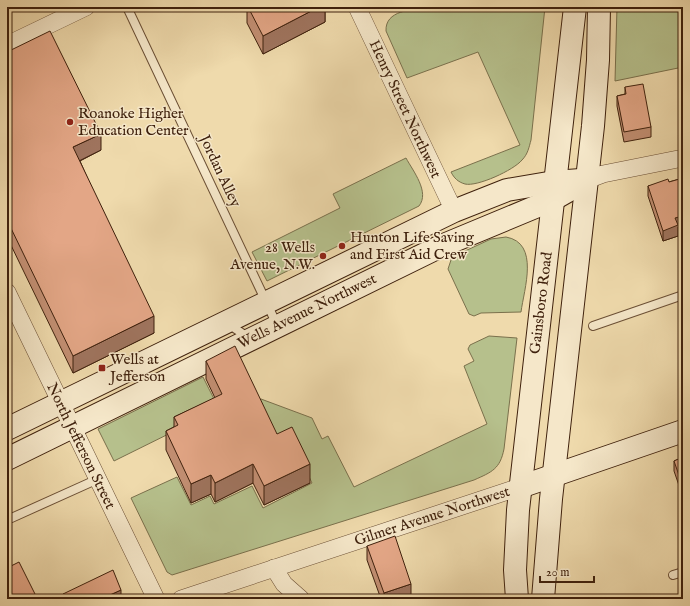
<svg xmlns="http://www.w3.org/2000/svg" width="690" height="606" viewBox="0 0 690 606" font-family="'IM FELL English',serif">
<rect width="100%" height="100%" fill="#efdaac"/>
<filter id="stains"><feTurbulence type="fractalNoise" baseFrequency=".005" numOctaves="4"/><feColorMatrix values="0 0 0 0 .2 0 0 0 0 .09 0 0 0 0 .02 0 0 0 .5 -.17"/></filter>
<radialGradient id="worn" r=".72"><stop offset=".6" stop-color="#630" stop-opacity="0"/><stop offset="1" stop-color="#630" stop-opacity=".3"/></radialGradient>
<g fill="#b6c08c" stroke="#7a704c">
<path d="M427,7H545L531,140C529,147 528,154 522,160C514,170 477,187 465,184C458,182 454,178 451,172L520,145L478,52L407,78L386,31C385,10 412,10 427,7Z"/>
<polygon points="617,7 683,7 683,67 615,81"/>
<path d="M406,158C413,171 430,192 419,206L267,281L252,252L340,208L333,194Z"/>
<path d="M506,237C540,243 524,289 521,312L481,313L474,316L469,314L448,269L452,257L491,239Z"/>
<path d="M489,336L517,338L504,449C500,469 492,472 474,480L172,575L167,572L131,498L177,477L191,505L210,496L214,504L252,486L263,508L312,483L293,443L278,451L254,402L261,399L312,418L322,439L328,436L354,487L487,424L464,366L474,361L468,349L470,345Z"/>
<polygon points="203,377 219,409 114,461 98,429"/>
</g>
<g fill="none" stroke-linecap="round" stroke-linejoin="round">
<g stroke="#6b4f35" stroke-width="10">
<g id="lane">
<polyline points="127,7 277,325"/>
<polyline points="227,323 249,338"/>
<polyline points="593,326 683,295"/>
<polyline points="7,520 98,479"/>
<polyline points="673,575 683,572"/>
</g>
</g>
<g stroke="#6b4f35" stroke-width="18">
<g id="street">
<polyline points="357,7 454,211"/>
<polyline points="7,45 86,7"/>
<polyline points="587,180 603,174 683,158"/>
<polyline points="7,292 156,599"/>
<polyline points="274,568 284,584 301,599"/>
<polyline points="181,599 520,487"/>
</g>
</g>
<g stroke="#3f210d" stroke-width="24">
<g id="secondary">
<polyline points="7,429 454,211 507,190 554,182 581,180"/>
<polyline points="7,459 439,247 552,200 587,180"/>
<polyline points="520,487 683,431"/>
<polyline points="517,599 515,570 518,510 575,7"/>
<polyline points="543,599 551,499 593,126 598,60 599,7"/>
</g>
</g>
<use href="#lane" stroke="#f5e7c9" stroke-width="8"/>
<use href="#street" stroke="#f5e7c9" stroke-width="17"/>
<use href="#secondary" stroke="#f5e7c9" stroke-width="22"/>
</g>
<g fill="#c38f73" stroke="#3f210d">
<polygon points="247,7 325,7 325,22 263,54 247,23"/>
<polygon points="7,52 101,150 80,161 154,333 73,373 7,237"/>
<polygon points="625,87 651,127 651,137 624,142 617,106 617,96 625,94"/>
<polygon points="683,178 683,226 678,227 678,236 663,241 648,196 648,186 669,182"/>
<polygon points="206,361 277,434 310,483 264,505 253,483 215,502 211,494 191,503 166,450 166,431 174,427 174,417 215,398 206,379"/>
<polygon points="683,457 683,497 674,471 674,461"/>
<polygon points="367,546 411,599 381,599 367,560"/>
<polygon points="63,594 121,599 63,599"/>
</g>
<g fill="#9f745e" stroke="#3f210d">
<polygon points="319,7 325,7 325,22 263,54 263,36"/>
<polygon points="101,134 101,150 73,164 73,147"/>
<polygon points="683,216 683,226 678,227 678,236 663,241 663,231 675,218"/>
<polygon points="154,316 154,333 73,373 73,356"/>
<polygon points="253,464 253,483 215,502 215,483"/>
<polygon points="310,464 310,483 264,505 264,486"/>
<polygon points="211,475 211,494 191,503 191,484"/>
<polygon points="411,584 411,599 384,599 384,593"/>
<polygon points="121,590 121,599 101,599"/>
<polygon points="36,596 36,599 29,599"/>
</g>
<g fill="#e3a686" stroke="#3f210d">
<polygon points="248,7 319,7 263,36"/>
<polygon points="50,31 101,134 73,147 154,316 73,356 7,220 7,52"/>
<polygon points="643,84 651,127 624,132 617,96 626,94 625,87"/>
<polygon points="683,178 683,216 675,218 678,225 663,231 648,186 668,179 669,182"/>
<polygon points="235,346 277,434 292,427 310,464 264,486 253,464 215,483 211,475 191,484 166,431 178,425 174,417 222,394 206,361"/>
<polygon points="683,457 683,487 674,461"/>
<polygon points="395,536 411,584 384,593 367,546"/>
<polygon points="19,562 36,596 29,599 7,599 7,568"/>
<polygon points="113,570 121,590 101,599 66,599 63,594"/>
</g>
<g fill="#8f2418" stroke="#f5e7c9" stroke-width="1.5">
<circle cx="70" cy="122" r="4"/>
<circle cx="342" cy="246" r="4"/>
<circle cx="323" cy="256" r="4"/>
<rect x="98" y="364" width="8" height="8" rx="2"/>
</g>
<g text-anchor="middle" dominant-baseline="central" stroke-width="3" stroke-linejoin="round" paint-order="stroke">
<g font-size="15" fill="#3f210d" stroke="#f5e7c9">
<text transform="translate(405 109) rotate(65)">Henry Street Northwest</text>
<text transform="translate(220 171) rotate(65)">Jordan Alley</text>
<text transform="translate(541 303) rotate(-83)">Gainsboro Road</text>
<text transform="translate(307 311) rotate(-26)">Wells Avenue Northwest</text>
<text transform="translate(81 446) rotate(64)">North Jefferson Street</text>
<text transform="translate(432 516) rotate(-18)">Gilmer Avenue Northwest</text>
</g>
<g font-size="15" fill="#3f210d" stroke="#f5e7c9" text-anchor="start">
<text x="78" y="113">Roanoke Higher<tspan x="78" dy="17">Education Center</tspan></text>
<text x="350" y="237">Hunton Life Saving<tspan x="350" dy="17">and First Aid Crew</tspan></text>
<text x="315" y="247" text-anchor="end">28 Wells<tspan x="315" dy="17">Avenue, N.W.</tspan></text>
<text x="110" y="359">Wells at<tspan x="110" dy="17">Jefferson</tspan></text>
</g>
</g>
<rect width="690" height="606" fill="none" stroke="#efdaac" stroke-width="24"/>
<rect x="8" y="8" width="674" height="590" fill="none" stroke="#3f210d" stroke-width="2"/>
<rect x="12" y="12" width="666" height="582" fill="none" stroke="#3f210d"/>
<path d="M540 576v6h54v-6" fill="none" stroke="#3f210d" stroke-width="2"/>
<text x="546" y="576" font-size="12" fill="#3f210d" stroke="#f5e7c9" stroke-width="3" paint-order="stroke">20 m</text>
<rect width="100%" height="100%" filter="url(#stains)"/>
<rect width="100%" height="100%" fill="url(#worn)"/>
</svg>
